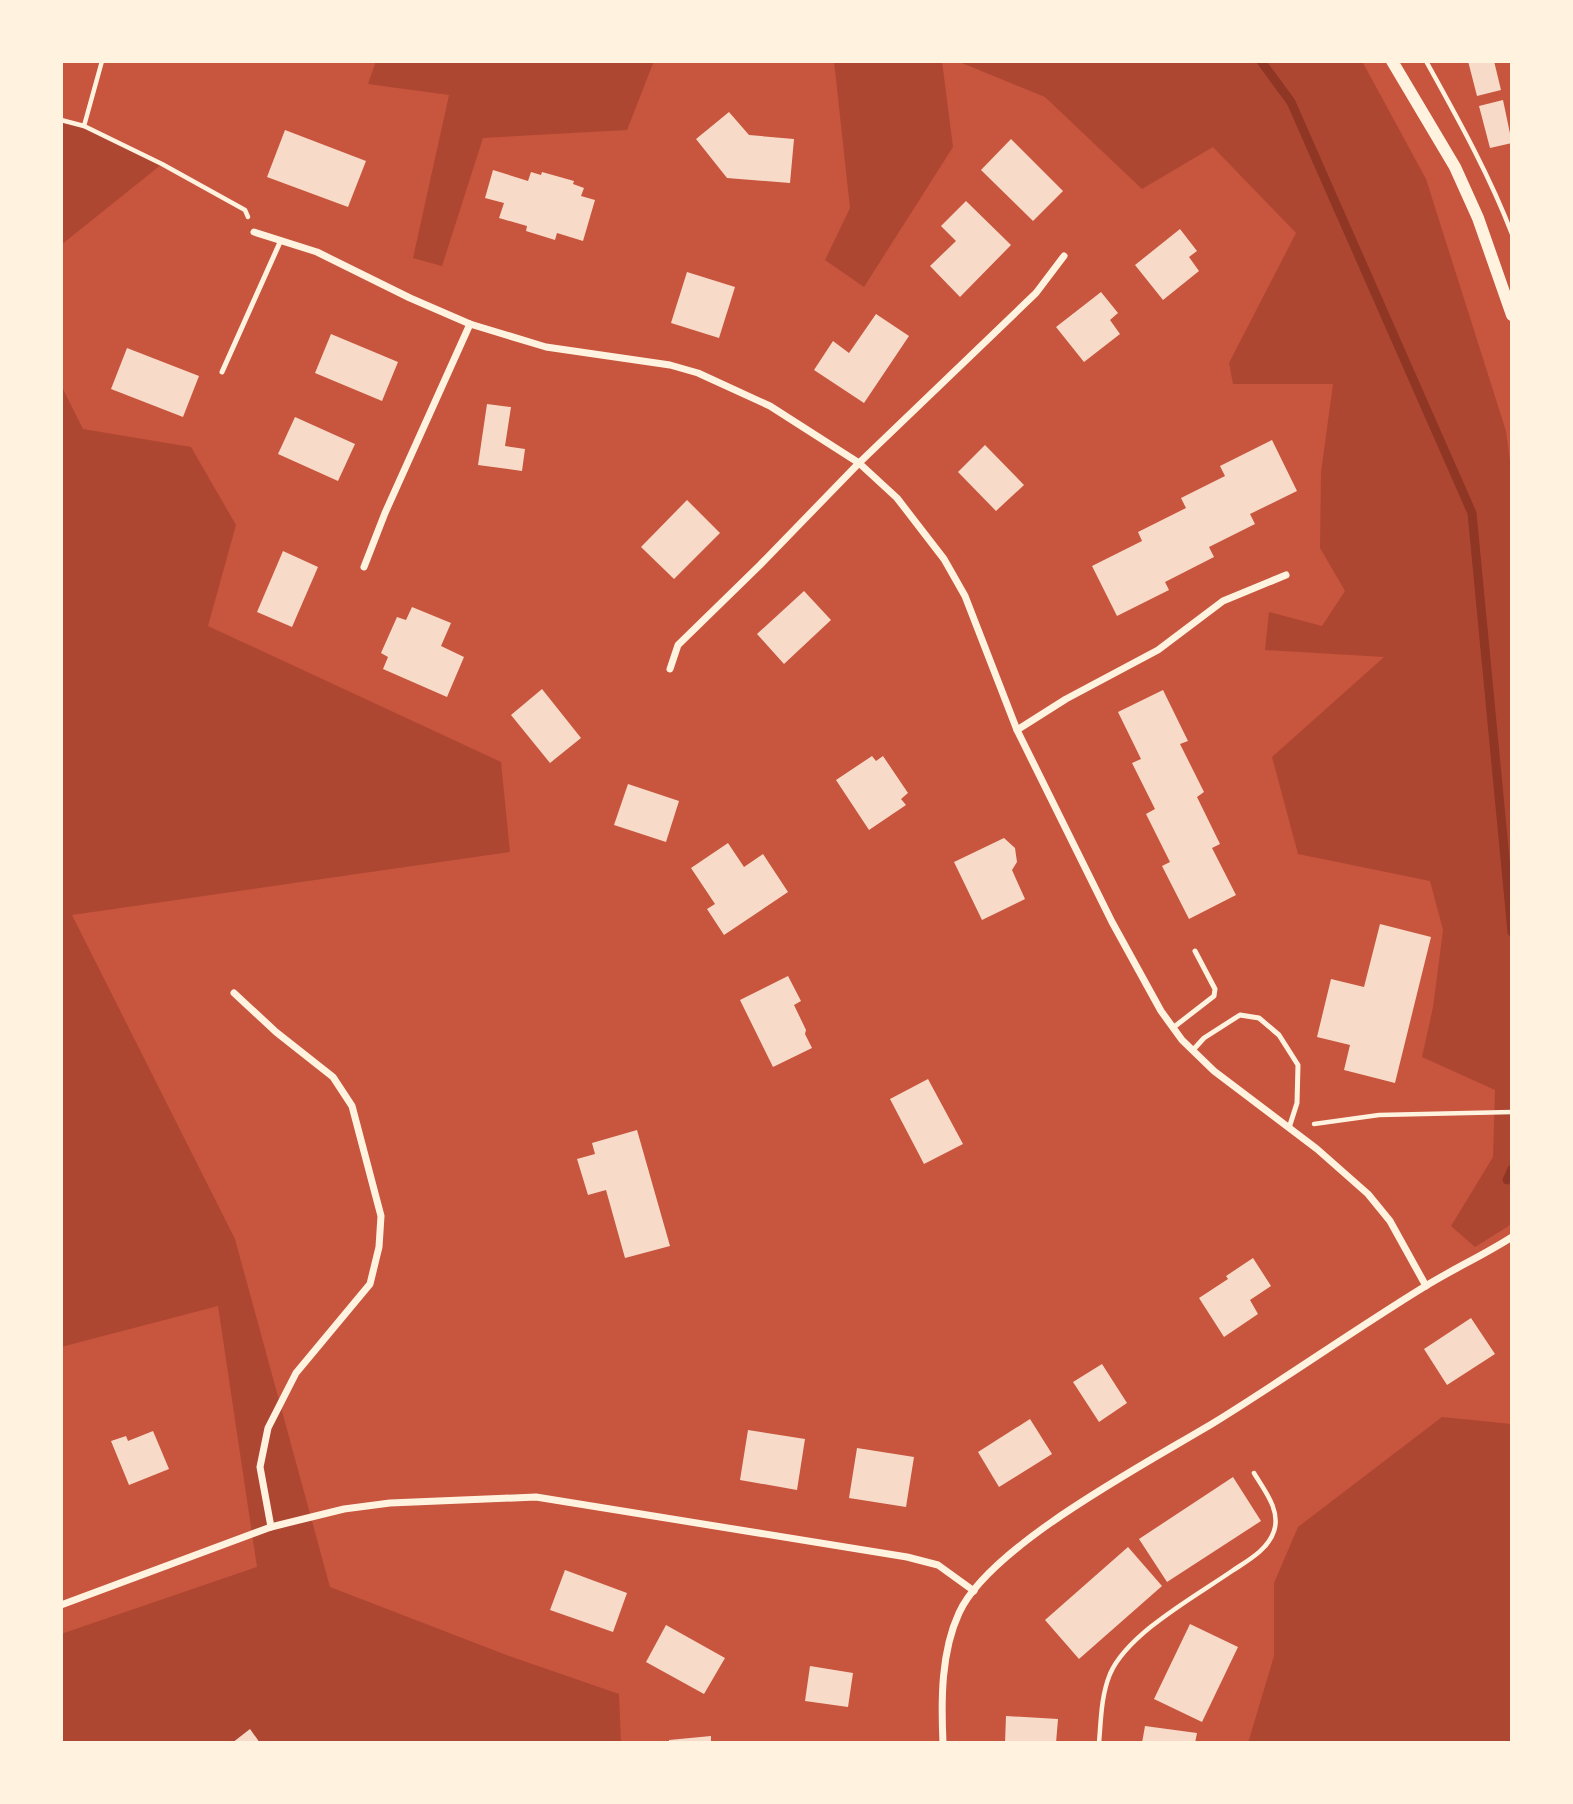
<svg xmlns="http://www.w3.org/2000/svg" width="1573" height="1804" viewBox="0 0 1573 1804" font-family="'Noto Serif',serif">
<rect width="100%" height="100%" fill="#c8553d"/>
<g fill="#ae4732">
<polygon points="376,61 654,61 627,130 483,138 442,266 413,258 449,95 368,84"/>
<polygon points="834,61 942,61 953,147 864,287 825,260 850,208"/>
<polygon points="957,61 1362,61 1426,179 1506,431 1512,477 1512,1224 1475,1247 1451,1226 1493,1157 1495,1090 1422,1057 1433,1007 1443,930 1430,881 1298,854 1272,757 1384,657 1265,650 1269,612 1322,626 1345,591 1320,548 1321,472 1333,384 1233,384 1229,363 1296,233 1213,147 1142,189 1045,97"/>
<polygon points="61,120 84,126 162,164 61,245"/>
<polygon points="61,385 83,429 191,447 236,525 208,626 501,762 510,852 72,915 235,1239 330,1587 509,1656 619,1694 621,1743 61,1743 61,1634 257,1567 218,1306 61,1347"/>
<polygon points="1442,1417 1512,1424 1512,1743 1248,1743 1274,1656 1274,1583 1298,1527"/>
</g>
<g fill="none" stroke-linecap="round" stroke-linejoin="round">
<g stroke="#8f3625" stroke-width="9">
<polyline points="1261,61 1291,102 1472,513 1512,932"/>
<polyline points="1507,1180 1512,1169"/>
</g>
</g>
<g fill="#f7dbc8">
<polygon points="1468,61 1494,61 1501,90 1477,96"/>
<polygon points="1503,100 1512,143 1490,148 1479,106"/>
<polygon points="729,112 749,135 794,139 790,183 727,178 696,139"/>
<polygon points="285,130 366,161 348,207 267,177"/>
<polygon points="1011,139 1063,191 1033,221 981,170"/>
<polygon points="493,170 528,181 531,172 541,175 542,172 574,181 573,184 584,188 581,196 595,200 583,241 557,233 555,240 526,231 527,226 499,218 504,203 485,198"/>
<polygon points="966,201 1011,245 960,297 930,266 956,241 941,226"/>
<polygon points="1180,229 1197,251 1189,257 1199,271 1163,300 1135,265"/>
<polygon points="687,272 735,287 719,338 671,323"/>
<polygon points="1101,292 1118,313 1110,320 1120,334 1084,362 1056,327"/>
<polygon points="876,314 909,336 864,403 814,370 833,341 849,353"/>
<polygon points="331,334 398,362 382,401 315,373"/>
<polygon points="127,348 199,376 183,417 111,389"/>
<polygon points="487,404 511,407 505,446 525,449 522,471 478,465"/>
<polygon points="295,417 355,444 338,481 278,454"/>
<polygon points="1272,440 1297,491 1250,514 1255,524 1209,547 1214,557 1165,582 1169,590 1117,616 1092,566 1142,541 1138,532 1186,508 1181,498 1225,476 1220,466"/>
<polygon points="985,445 1024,485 996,511 958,472"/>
<polygon points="687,500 720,533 674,579 641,547"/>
<polygon points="283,551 318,567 292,627 257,612"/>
<polygon points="804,591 831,620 784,664 757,634"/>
<polygon points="412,607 451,623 441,646 464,657 447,697 383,669 388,657 381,653 397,617 406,620"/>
<polygon points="542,689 581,738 550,763 511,715"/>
<polygon points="1163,690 1188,741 1180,744 1204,792 1197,797 1220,844 1212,848 1236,895 1189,919 1162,866 1170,862 1146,814 1155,809 1132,763 1141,759 1118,712"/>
<polygon points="872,756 876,761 883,756 908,793 901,799 906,805 869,830 836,780"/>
<polygon points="628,784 679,801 666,842 614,825"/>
<polygon points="1004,838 1015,848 1017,862 1012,870 1025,899 982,920 954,862"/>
<polygon points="728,843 744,867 763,854 788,892 724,935 707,909 715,904 691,868"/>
<polygon points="1380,924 1431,937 1395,1083 1344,1070 1350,1045 1317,1037 1331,979 1364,987"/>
<polygon points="788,976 801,1001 794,1005 806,1030 805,1034 812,1048 773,1067 740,1000"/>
<polygon points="928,1079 963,1144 924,1164 890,1099"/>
<polygon points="637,1130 670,1246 625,1258 606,1190 588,1195 577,1159 595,1154 592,1143"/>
<polygon points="1253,1258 1271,1286 1250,1300 1258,1314 1224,1337 1199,1298 1228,1279 1226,1276"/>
<polygon points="1471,1318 1495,1354 1447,1385 1424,1349"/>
<polygon points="1102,1364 1127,1403 1099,1422 1073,1382"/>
<polygon points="1030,1419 1052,1454 999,1487 978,1452"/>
<polygon points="748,1430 805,1439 797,1490 740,1480"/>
<polygon points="153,1431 169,1469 129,1485 111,1441 126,1436 128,1441"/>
<polygon points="857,1448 914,1457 906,1507 849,1498"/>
<polygon points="1233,1477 1261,1521 1167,1582 1139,1539"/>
<polygon points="1128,1547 1162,1586 1079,1659 1045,1620"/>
<polygon points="565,1570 627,1593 613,1632 550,1610"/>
<polygon points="1190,1624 1238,1647 1202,1722 1154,1699"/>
<polygon points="666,1625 725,1658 704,1694 646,1662"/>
<polygon points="810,1666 853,1673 848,1707 805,1701"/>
<polygon points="1006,1716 1058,1719 1056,1743 1005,1743"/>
<polygon points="1145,1726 1197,1733 1195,1743 1142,1743"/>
<polygon points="250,1729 260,1743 232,1743"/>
<polygon points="711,1736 711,1743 669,1743 669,1740"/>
</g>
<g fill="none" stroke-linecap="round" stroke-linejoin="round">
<g stroke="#fff3e0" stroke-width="4.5">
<path d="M1426,61C1457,117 1489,174 1512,234"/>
<polyline points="61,120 84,126 162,164 245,210 248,217"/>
<polyline points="84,126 102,61"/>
<polyline points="1314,1124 1379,1115 1512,1112"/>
<path d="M1099,1743C1101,1720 1101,1696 1110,1674C1128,1633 1196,1596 1232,1571C1247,1561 1268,1550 1274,1531C1281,1510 1264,1490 1254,1473"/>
</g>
<g stroke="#fff3e0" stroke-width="5">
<polyline points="222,372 281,240"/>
<polyline points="1174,1027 1214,996 1215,989 1195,951"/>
<polyline points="1193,1050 1204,1038 1240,1015 1259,1018 1279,1035 1298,1065 1297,1103 1289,1128"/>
</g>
<g stroke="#fff3e0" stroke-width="7">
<polyline points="254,232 317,252 410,298 470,324 546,347 670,365 698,373 770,406 859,463 897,498 944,559 965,596 1017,730 1112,922 1161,1011 1182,1040 1214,1071 1317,1149 1368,1194 1390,1221 1426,1286"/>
<polyline points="364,567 385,513 470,324"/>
<polyline points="670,669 678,645 760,565 859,463 1036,293 1064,256"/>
<polyline points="1017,730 1066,699 1158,650 1223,601 1286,575"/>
<polyline points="234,993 276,1032 333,1077 352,1106 381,1216 379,1247 370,1284 296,1373 268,1428 260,1467 271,1527"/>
<polyline points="61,1605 271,1527 344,1509 390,1503 536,1497 907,1557 938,1565 974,1591"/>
<path d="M943,1743C941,1700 941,1652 959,1613C990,1545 1149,1462 1215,1422C1286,1378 1354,1330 1424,1287C1453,1269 1484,1255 1512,1237"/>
</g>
<polyline stroke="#fff3e0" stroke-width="12" points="1392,61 1455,167 1478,218 1512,315"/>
</g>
<rect width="1573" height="1804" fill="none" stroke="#fff3e0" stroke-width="126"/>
</svg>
